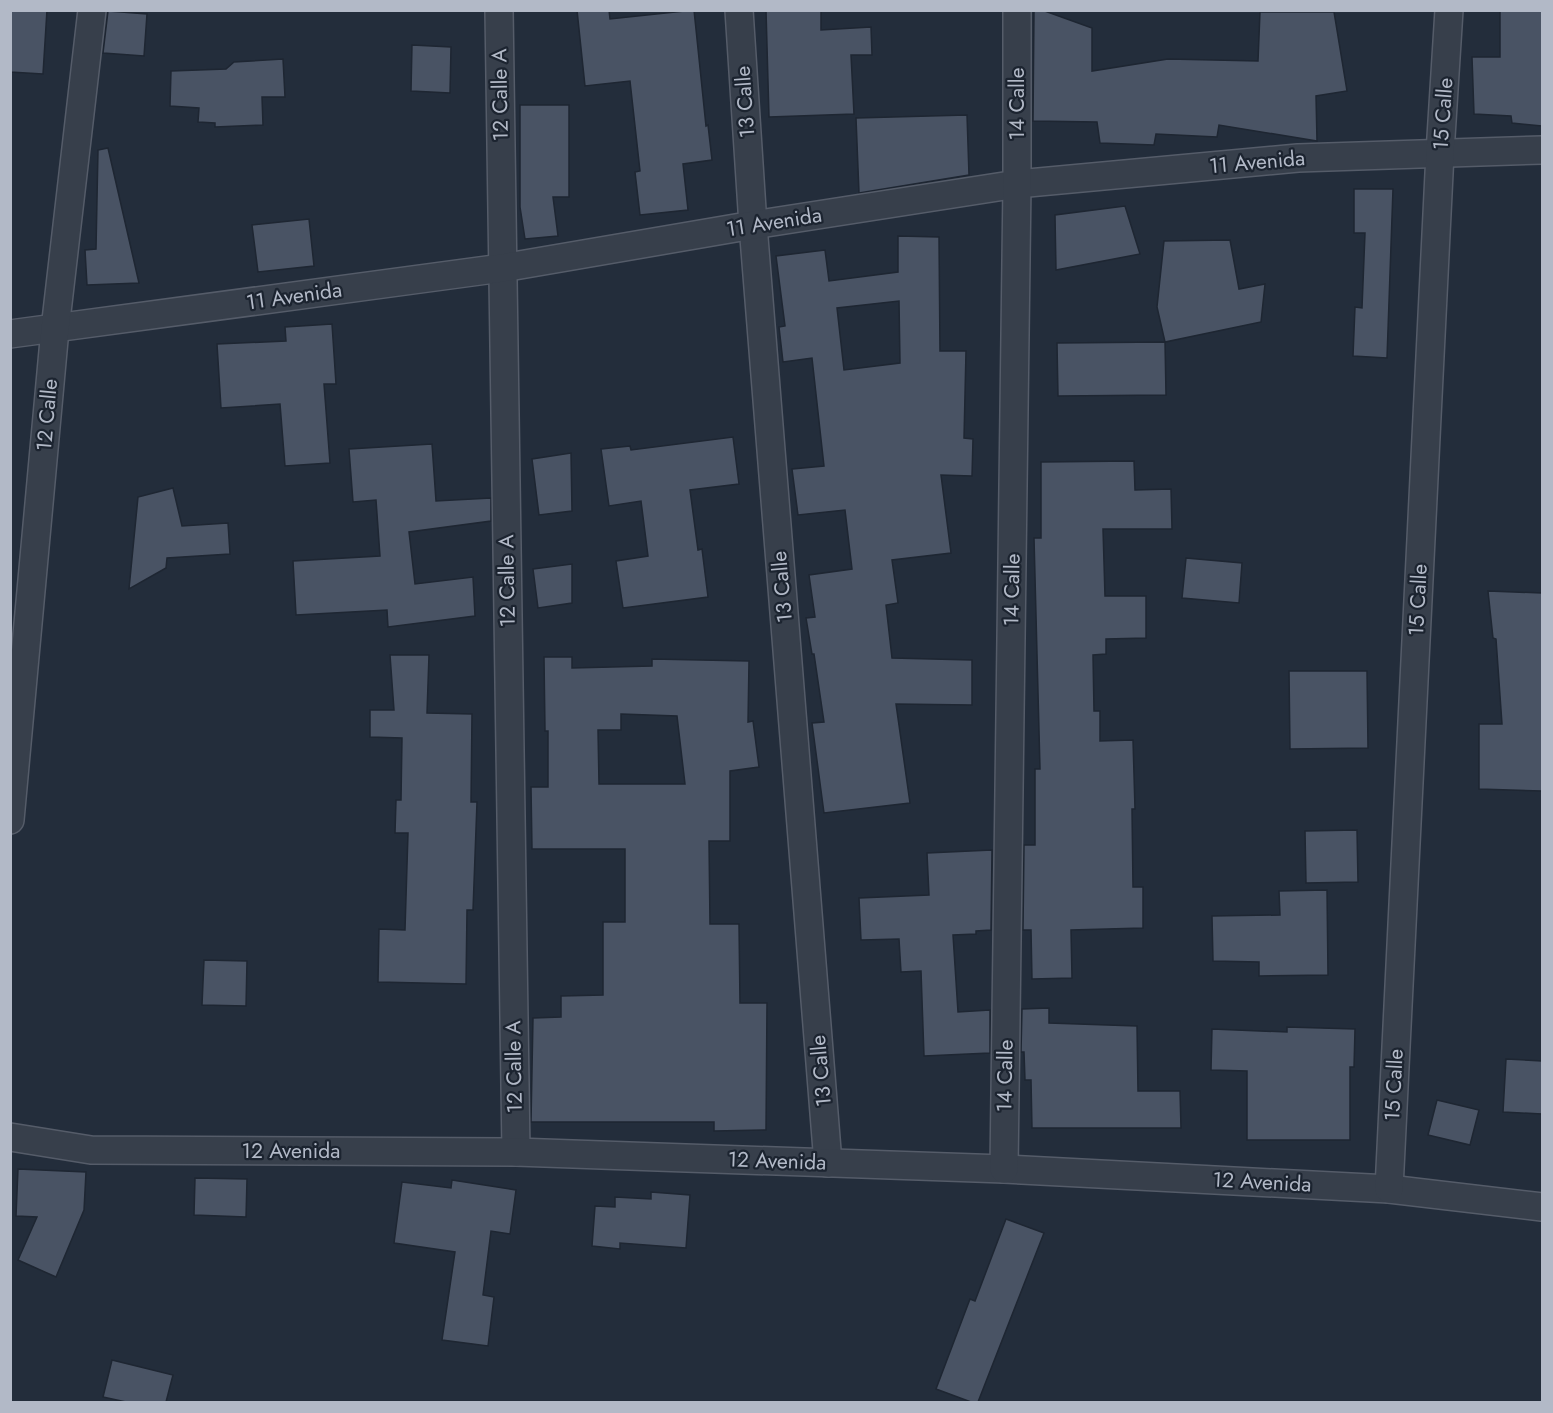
<svg xmlns="http://www.w3.org/2000/svg" width="1553" height="1413" viewBox="0 0 1553 1413" font-family="Jost,sans-serif">
<rect width="100%" height="100%" fill="#232d3b"/>
<g fill="#495364" stroke="#1e2632" stroke-width="1.5" fill-rule="evenodd">
<polygon points="10,10 47,10 43,74 10,72"/>
<polygon points="577,10 609,10 610,19 694,10 706,126 708,125 712,160 683,164 688,210 640,215 635,172 640,171 630,81 585,86"/>
<polygon points="766,10 821,10 821,30 871,27 872,55 851,55 854,114 769,117"/>
<polygon points="1034,10 1042,10 1092,28 1092,71 1168,59 1258,61 1260,12 1334,12 1347,91 1316,96 1317,141 1219,125 1217,137 1156,134 1154,145 1100,143 1097,122 1033,121"/>
<polygon points="1500,10 1542,10 1542,126 1512,123 1511,116 1474,114 1472,57 1500,57"/>
<polygon points="108,11 147,14 144,56 103,53"/>
<polygon points="412,45 451,47 450,93 411,91"/>
<polygon points="283,59 285,97 262,97 263,125 215,127 215,123 198,122 199,108 170,106 171,71 226,69 234,62"/>
<polygon points="520,105 569,105 569,197 553,197 558,236 525,239 520,207"/>
<polygon points="967,115 969,175 859,193 856,118"/>
<polygon points="108,148 139,283 87,285 85,250 96,249 98,150"/>
<polygon points="1354,189 1393,189 1387,358 1353,356 1355,307 1362,308 1365,233 1354,233"/>
<polygon points="1125,206 1140,254 1056,270 1055,215"/>
<polygon points="309,219 314,266 258,272 252,225"/>
<path d="M898,236L939,237L940,351H966L964,438L973,439L972,476L941,475L951,553L892,560L898,603L886,605L892,658L972,660V705L896,704L910,803L824,813L812,723L824,722L814,654H812L806,618L815,617L809,575L852,569L845,510L798,515L792,469L824,466L812,358L783,362L779,327L785,326L776,256L825,250L829,281L898,272ZM899,301L900,363L844,370L837,308Z"/>
<polygon points="1230,240 1239,289 1265,284 1261,322 1165,342 1157,307 1164,241"/>
<polygon points="332,324 336,384 324,384 330,463 285,466 280,404 221,408 217,344 286,341 285,327"/>
<polygon points="1165,342 1166,395 1058,396 1057,343"/>
<polygon points="733,437 739,484 690,490 698,550 702,549 708,597 623,608 616,561 648,556 641,501 609,506 601,449 630,446 631,450"/>
<polygon points="432,444 436,501 491,498 491,521 409,532 415,584 473,577 475,616 388,627 387,610 296,615 293,561 380,556 376,500 353,502 349,449"/>
<polygon points="571,453 572,511 539,515 532,459"/>
<polygon points="1134,461 1135,490 1171,489 1172,529 1103,529 1105,596 1146,596 1146,638 1106,639 1106,654 1093,655 1094,711 1100,711 1100,741 1133,740 1135,809 1132,809 1133,887 1143,887 1143,928 1071,930 1072,978 1032,979 1031,930 1023,930 1024,845 1035,845 1035,769 1040,769 1034,538 1041,538 1041,462"/>
<polygon points="173,488 182,526 228,523 230,554 167,558 166,568 129,589 138,497"/>
<polygon points="1186,558 1242,563 1239,603 1182,598"/>
<polygon points="572,564 572,603 538,608 533,569"/>
<polygon points="1488,591 1542,593 1542,791 1479,789 1479,724 1502,724 1496,639 1493,638"/>
<polygon points="390,655 429,655 427,713 472,714 471,802 477,802 473,910 467,910 466,984 378,982 379,929 405,930 408,833 395,833 396,800 401,800 402,738 370,737 370,710 394,710"/>
<path d="M544,657H572V668L652,666V659L749,661L748,722L753,721L759,767L730,771V841H709L710,924H739L740,1003H767L766,1130L714,1131V1122H531L533,1018L561,1017V996L603,995V922H625V849H532L531,787H548V731H545ZM621,714L677,716L685,784H599L598,730H621Z"/>
<polygon points="1289,671 1367,671 1368,748 1290,749"/>
<polygon points="1357,830 1358,882 1306,883 1305,831"/>
<polygon points="992,850 991,930 976,931 976,934 953,935 958,1012 990,1010 990,1053 924,1056 921,971 901,972 899,939 861,940 859,898 929,895 927,853"/>
<polygon points="1327,890 1328,975 1259,976 1259,962 1213,961 1212,916 1280,915 1279,891"/>
<polygon points="204,960 247,961 246,1006 202,1005"/>
<polygon points="1049,1008 1049,1023 1137,1026 1138,1091 1180,1091 1181,1128 1032,1128 1031,1080 1025,1080 1024,1052 1021,1052 1022,1009"/>
<polygon points="1287,1027 1355,1029 1354,1067 1350,1067 1350,1140 1247,1140 1247,1071 1211,1070 1212,1029 1287,1032"/>
<polygon points="1506,1059 1542,1061 1542,1114 1503,1112"/>
<polygon points="1437,1100 1479,1110 1470,1145 1428,1135"/>
<polygon points="18,1169 86,1172 84,1210 56,1277 18,1260 37,1217 16,1216"/>
<polygon points="195,1178 247,1179 246,1217 194,1215"/>
<polygon points="452,1180 516,1190 510,1234 491,1231 483,1295 494,1297 488,1346 442,1340 455,1252 394,1243 402,1182 451,1188"/>
<polygon points="651,1192 690,1195 686,1248 620,1243 620,1249 592,1246 595,1206 615,1207 615,1197 651,1199"/>
<polygon points="1006,1219 1044,1233 978,1402 971,1402 936,1389 970,1299 975,1301"/>
<polygon points="112,1360 173,1375 166,1402 126,1402 103,1397"/>
</g>
<g fill="none" stroke-linecap="round" stroke-linejoin="round">
<g stroke="#555c69" stroke-width="30">
<g id="street">
<polyline points="499,10 516,1152"/>
<polyline points="739,10 753,225 828,1163"/>
<polyline points="10,334 502,268 753,225 1017,184 1298,158 1542,150"/>
<polyline points="10,820 55,329 92,10"/>
<polyline points="10,1137 91,1150 516,1152 1004,1169 1389,1189 1542,1207"/>
<polyline points="1004,1169 1017,184 1017,10"/>
<polyline points="1389,1189 1440,153 1449,10"/>
</g>
</g>
<use href="#street" stroke="#373f4b" stroke-width="27"/>
</g>
<g text-anchor="middle" dominant-baseline="central" stroke-width="4.5" stroke-linejoin="round" paint-order="stroke">
<g font-size="21" fill="#b2b9c7" stroke="#1c2430">
<text transform="translate(500 95) rotate(-91)">12 Calle A</text>
<text transform="translate(745 102) rotate(-94)">13 Calle</text>
<text transform="translate(1017 104) rotate(-90)">14 Calle</text>
<text transform="translate(1443 114) rotate(-86)">15 Calle</text>
<text transform="translate(1257 162) rotate(-5)">11 Avenida</text>
<text transform="translate(774 222) rotate(-9)">11 Avenida</text>
<text transform="translate(294 296) rotate(-8)">11 Avenida</text>
<text transform="translate(47 415) rotate(-85)">12 Calle</text>
<text transform="translate(507 581) rotate(-91)">12 Calle A</text>
<text transform="translate(782 587) rotate(-95)">13 Calle</text>
<text transform="translate(1012 590) rotate(-89)">14 Calle</text>
<text transform="translate(1418 600) rotate(-87)">15 Calle</text>
<text transform="translate(514 1067) rotate(-91)">12 Calle A</text>
<text transform="translate(821 1071) rotate(-95)">13 Calle</text>
<text transform="translate(1005 1076) rotate(-89)">14 Calle</text>
<text transform="translate(1394 1085) rotate(-87)">15 Calle</text>
<text x="291" y="1151">12 Avenida</text>
<text transform="translate(777 1161) rotate(2)">12 Avenida</text>
<text transform="translate(1262 1182) rotate(3)">12 Avenida</text>
</g>
</g>
<rect width="1553" height="1413" fill="none" stroke="#b2b9c7" stroke-width="24"/>
</svg>
